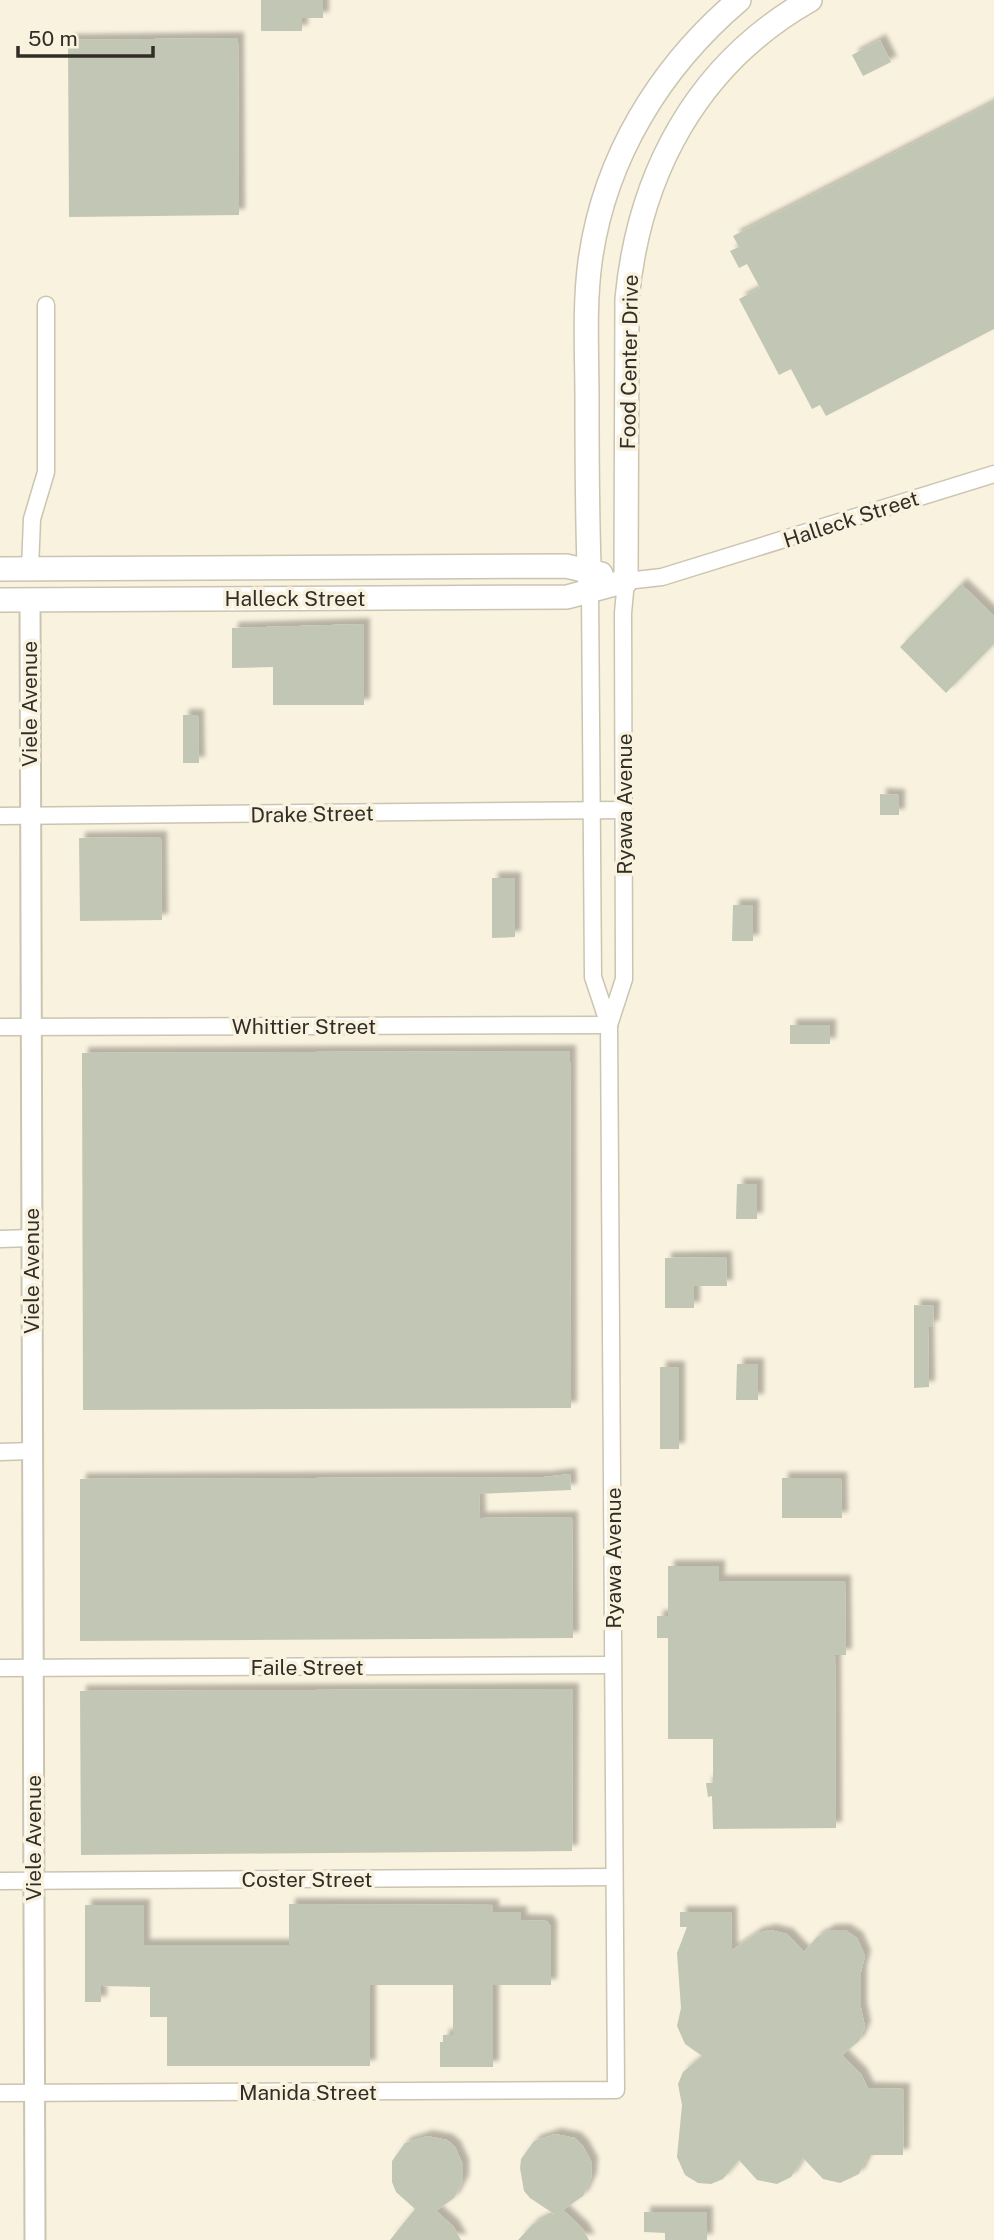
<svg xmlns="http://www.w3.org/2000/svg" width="994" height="2240" viewBox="0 0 994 2240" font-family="'Public Sans',sans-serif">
<defs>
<filter id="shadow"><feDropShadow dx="6" dy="-6" stdDeviation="2" flood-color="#0004"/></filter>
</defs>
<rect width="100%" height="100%" fill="#f9f2df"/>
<g fill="#c1c7b4" filter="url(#shadow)">
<polygon points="261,0 323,0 323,18 302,18 302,31 261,31"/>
<polygon points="238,38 239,215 69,217 68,40"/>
<polygon points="880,40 891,62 863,76 852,55"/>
<polygon points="994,102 994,329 826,416 820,405 812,409 791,369 779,375 739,299 760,288 747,264 739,268 730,251 739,247 733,236"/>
<polygon points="961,584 994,616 994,644 946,693 900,647"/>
<polygon points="364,624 364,705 273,705 273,667 232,668 232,628"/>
<polygon points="183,715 198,715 199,763 183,763"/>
<polygon points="880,794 899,795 899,815 880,815"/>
<polygon points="161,837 162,920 80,921 79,838"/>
<polygon points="492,878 515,878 515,937 492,938"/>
<polygon points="733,905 753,905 753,941 732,941"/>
<rect x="790" y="1025" width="40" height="19"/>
<polygon points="570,1051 571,1408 83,1410 82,1053"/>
<polygon points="737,1184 757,1184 757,1219 736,1219"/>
<polygon points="726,1257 727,1286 694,1286 694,1308 665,1308 665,1258"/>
<polygon points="914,1305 934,1306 933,1327 928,1327 929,1387 914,1388"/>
<polygon points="737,1364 758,1364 758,1400 736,1400"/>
<rect x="660" y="1367" width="19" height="82"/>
<polygon points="570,1474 571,1490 479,1494 480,1518 572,1517 573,1638 80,1641 80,1479 544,1477"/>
<polygon points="782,1478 841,1478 842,1518 782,1518"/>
<polygon points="668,1566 719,1566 719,1581 845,1581 846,1655 835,1655 836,1828 713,1829 712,1796 708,1797 706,1783 713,1783 713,1739 668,1739 668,1638 657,1638 657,1616 668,1616"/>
<polygon points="573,1689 572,1851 81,1855 80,1691"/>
<polygon points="289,1904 493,1905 493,1912 521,1912 521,1920 547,1921 551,1927 551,1985 493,1985 493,2067 440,2067 440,2042 443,2042 443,2035 453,2035 453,1985 370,1985 370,2066 167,2066 167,2017 150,2017 150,1987 101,1986 101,2002 85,2002 85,1905 144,1905 144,1945 289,1945"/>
<polygon points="680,1912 731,1912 732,1950 757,1933 770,1930 787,1934 804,1952 817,1937 830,1930 845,1930 857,1938 865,1956 861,1972 861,2008 865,2027 859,2041 842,2055 861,2074 868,2088 904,2089 903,2155 868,2155 859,2174 840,2183 823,2179 803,2158 791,2177 777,2184 757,2180 739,2160 723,2179 711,2184 698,2183 685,2175 677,2157 682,2105 678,2084 683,2072 702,2056 685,2044 677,2026 681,2008 677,1953 687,1927 680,1927"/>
<polygon points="555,2134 575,2138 583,2146 592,2163 591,2179 583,2196 563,2210 583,2229 589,2240 518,2240 533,2224 554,2214 530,2198 524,2191 520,2168 521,2159 534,2141"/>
<polygon points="427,2136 447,2140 455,2147 463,2165 463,2181 454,2198 436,2211 453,2226 461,2240 390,2240 415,2209 396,2192 392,2182 392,2161 405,2143"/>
<polygon points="644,2212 707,2212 707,2240 665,2240 665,2233 644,2232"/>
</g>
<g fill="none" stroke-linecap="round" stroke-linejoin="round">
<g stroke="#cbc4b1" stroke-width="19">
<g id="minor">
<polyline points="30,569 32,519 46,472 46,305"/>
<polyline points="0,816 624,810"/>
<polyline points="609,1025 624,979 623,613 626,581 662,577 994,474"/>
<polyline points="0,1027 609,1025"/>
<polyline points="0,1239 31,1238"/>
<polyline points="0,1452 32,1451"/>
<polyline points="0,1668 613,1665"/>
<polyline points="0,1881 614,1877"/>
<polyline points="0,2093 616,2090 609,1025 593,977 590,591"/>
</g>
</g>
<g stroke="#cbc4b1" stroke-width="23">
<polyline id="tertiary" points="30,600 35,2240"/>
</g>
<g stroke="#cbc4b1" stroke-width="26">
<g id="secondary">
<polyline points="0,569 566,566 601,574"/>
<path d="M626,581L627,299C639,173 697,64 810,0"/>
<path d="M590,591C587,527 587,463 587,400C587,354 584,307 590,262C604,158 660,67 739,0"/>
<polyline points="0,600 567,597 626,581"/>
</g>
</g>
<use href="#minor" stroke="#fff" stroke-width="16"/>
<use href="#tertiary" stroke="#fff" stroke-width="19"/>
<use href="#secondary" stroke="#fff" stroke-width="23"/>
</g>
<g text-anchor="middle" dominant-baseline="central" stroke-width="7" stroke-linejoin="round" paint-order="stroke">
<g font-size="21" fill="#312e27" stroke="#f9f2df">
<text transform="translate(629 362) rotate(-89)">Food Center Drive</text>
<text transform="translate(851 519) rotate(-18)">Halleck Street</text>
<text x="295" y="598">Halleck Street</text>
<text transform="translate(29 704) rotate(-90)">Viele Avenue</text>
<text transform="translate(624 804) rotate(-90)">Ryawa Avenue</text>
<text transform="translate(312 814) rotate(-1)">Drake Street</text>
<text x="304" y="1026">Whittier Street</text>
<text transform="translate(31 1271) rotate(-90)">Viele Avenue</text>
<text transform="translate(613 1558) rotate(-90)">Ryawa Avenue</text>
<text x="307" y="1667">Faile Street</text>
<text transform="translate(33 1838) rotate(-90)">Viele Avenue</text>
<text x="307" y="1879">Coster Street</text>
<text x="308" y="2092">Manida Street</text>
</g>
</g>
<path d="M18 46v10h135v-10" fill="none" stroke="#312e27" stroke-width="3.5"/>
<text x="28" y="46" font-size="21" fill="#312e27" stroke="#f9f2df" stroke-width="5" paint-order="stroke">50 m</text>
</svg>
